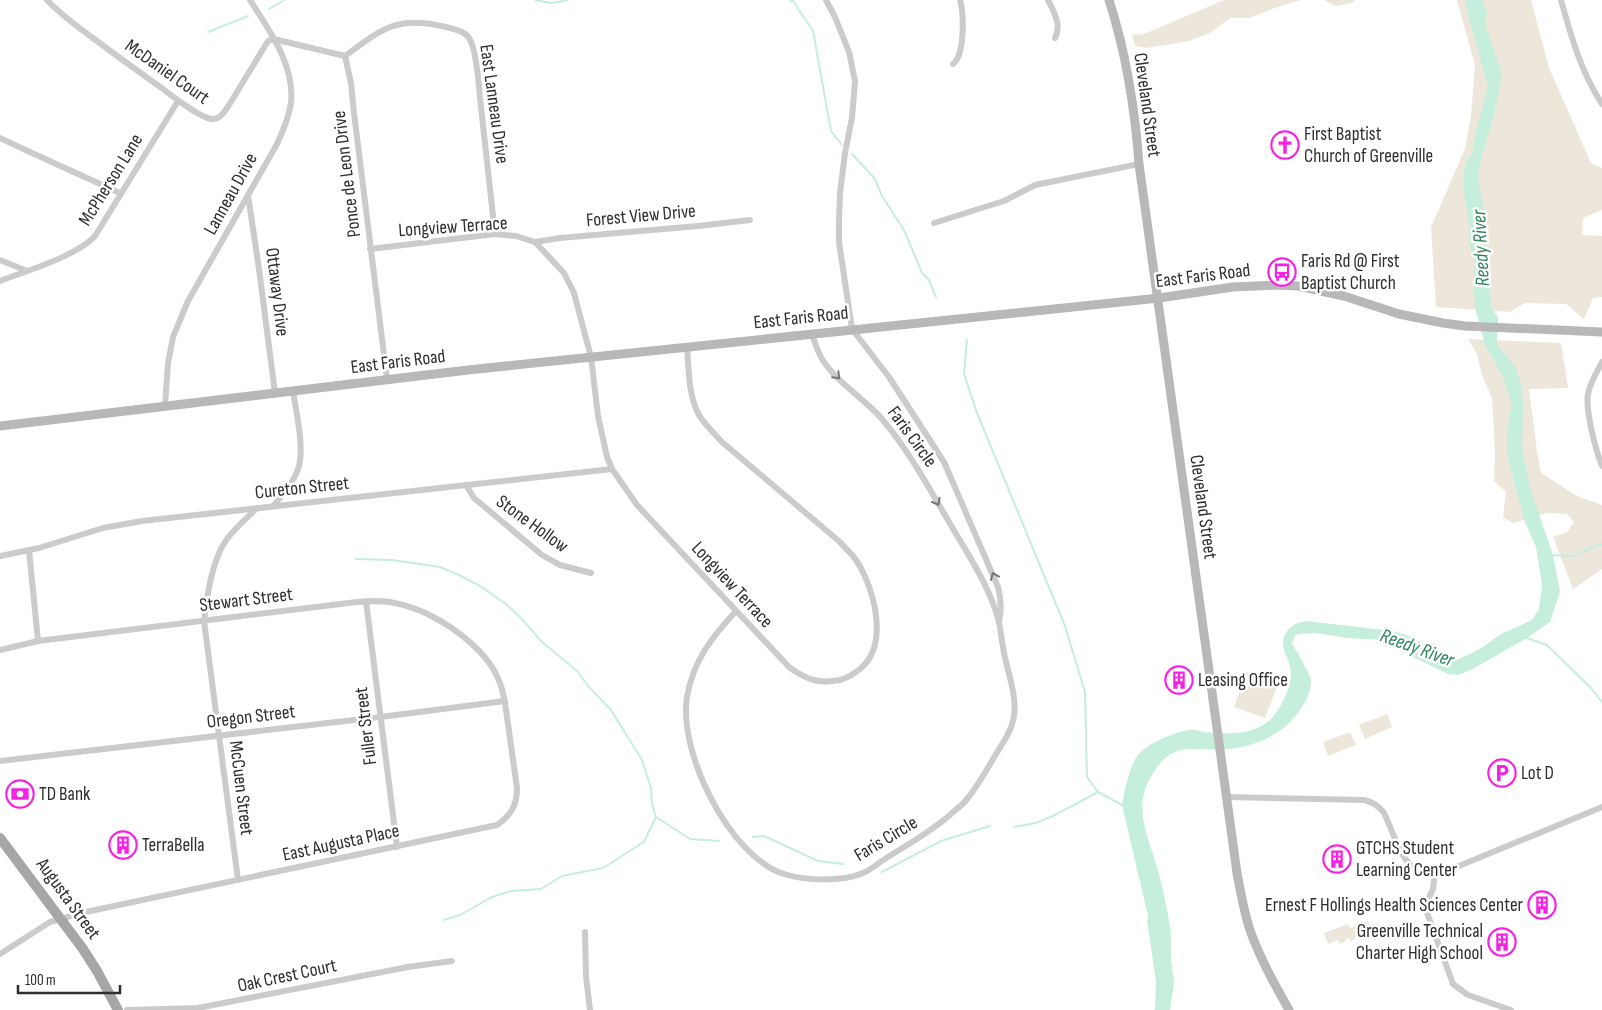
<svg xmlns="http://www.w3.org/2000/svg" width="1602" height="1010" viewBox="0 0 1602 1010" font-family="'Sofia Sans Condensed',sans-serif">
<rect width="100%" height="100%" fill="#fff"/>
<g fill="#ede6db">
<polygon points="1224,0 1301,0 1277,7 1249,18 1230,18 1210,33 1189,41 1146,48 1135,46 1132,35 1144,34"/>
<polygon points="1324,0 1355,0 1352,3 1335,6"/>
<polygon points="1457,0 1531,0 1549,68 1591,163 1602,168 1602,210 1583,218 1582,235 1602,236 1602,297 1593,298 1584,319 1566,304 1525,303 1510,312 1436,307 1431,227 1465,149 1471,116 1475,65"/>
<polygon points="1468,339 1561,343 1568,388 1529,389 1537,451 1541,473 1577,496 1602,505 1602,569 1573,589 1553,537 1567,532 1574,522 1567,514 1547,513 1513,523 1503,517 1506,492 1494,481 1495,452 1492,398 1482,375 1477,354"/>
<polygon points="1247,672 1278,684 1265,718 1234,707"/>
<polygon points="1387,714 1392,727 1365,739 1359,725"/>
<polygon points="1350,732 1356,745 1328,756 1323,742"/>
<polygon points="1368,921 1370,925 1377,923 1380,932 1372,935 1370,931 1355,937 1355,939 1351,941 1349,938 1345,940 1345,942 1340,944 1338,940 1328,944 1324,933 1348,924 1350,928"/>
</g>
<path fill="#c5efdc" d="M1465,0H1482L1487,13L1485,25L1502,74L1494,114L1479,166L1478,179L1484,213L1491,307L1498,317L1497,340L1499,347L1516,368L1521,385L1523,404L1522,447L1529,485L1553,555L1560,592L1550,622L1527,638L1471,670L1458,675L1448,674L1440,670L1415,658L1402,647L1383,640L1348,638L1315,633L1298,634L1295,636L1292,643C1296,651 1311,674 1311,681C1311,693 1304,706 1296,715C1280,736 1253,747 1227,749C1197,752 1175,740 1155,770C1130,806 1148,834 1158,871C1163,889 1167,908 1170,927C1172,937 1170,947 1171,957C1171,966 1174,975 1174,984C1173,992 1171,1001 1170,1010H1155L1156,981L1147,921L1148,916L1122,805C1124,792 1130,765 1138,755C1148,743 1175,732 1189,730C1194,729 1200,731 1204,732C1229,734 1259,736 1275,714C1283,703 1290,689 1291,675C1292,658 1274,645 1289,629C1294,624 1299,622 1306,621L1393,631L1409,636L1449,659H1459L1480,649L1501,634L1532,620L1539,609L1542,585L1536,547L1524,520L1507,453V434L1511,406L1510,398L1503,377L1485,345L1475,307L1473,280L1475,264L1470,246L1469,223L1464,191V171L1467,161L1473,151L1476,131L1488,86L1470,21Z"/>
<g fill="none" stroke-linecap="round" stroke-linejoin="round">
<g stroke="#c5efdc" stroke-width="2">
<polyline points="535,0 552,3 568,0"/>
<polyline points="790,0 793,1 813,31 831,131 842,145"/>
<polyline points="269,9 283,1"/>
<polyline points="208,32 248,16"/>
<polyline points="852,154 875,179 882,196 904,230 922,273 929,280 936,297"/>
<polyline points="967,340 964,374 977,413 1065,626 1085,692 1087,777 1098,792 1122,805"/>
<polyline points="1552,555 1567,556 1577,555 1590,548 1602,544"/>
<polyline points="356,559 392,560 440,567 459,575 480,586 506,604 520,617 542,642 577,671 589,687 611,710 642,760 651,788 652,804 656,817 690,839 719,841"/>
<polyline points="1527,638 1547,645 1591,688 1602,702"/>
<polyline points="1014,827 1036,823 1053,816 1098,792"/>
<polyline points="753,837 764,836 818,861 843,864"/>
<polyline points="882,872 941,841 990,826"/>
<polyline points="444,920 460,915 492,897 511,891 541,889 562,876 603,868 644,842 656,817"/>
</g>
<g stroke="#cbcbcb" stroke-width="6">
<path d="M47,0C63,17 82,30 101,44C121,59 142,74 163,89C173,97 201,118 212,119C220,120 225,111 229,105L268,41L274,39L282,41L345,56C383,28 398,15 446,27C454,29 465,31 469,38C476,48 479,85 480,98C485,143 490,189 495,234"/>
<path d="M826,0L835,17L849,52L855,81L852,118L845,153L840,193L839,220V242L852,329L889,377L944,462L998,587C1001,599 1002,610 999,622"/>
<path d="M1048,0C1054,12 1062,25 1055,38"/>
<path d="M1561,0C1571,36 1581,72 1602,104"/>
<polyline points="345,56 351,83 354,113 387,379"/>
<path d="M953,64C965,55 964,14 960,0"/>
<polyline points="0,138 32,153 120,193"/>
<polyline points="248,195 259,269 275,393"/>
<polyline points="934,223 1004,201 1035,185 1139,164"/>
<polyline points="535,242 560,238 698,226 750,220"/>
<path d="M370,249L495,234L516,236L535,242L564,273L574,293L591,357L598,416L607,457L612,469L637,505L790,668C808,680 818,684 840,680C847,678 854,674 860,669C890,645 874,587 856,560C851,553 845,548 840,542L722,442C714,433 705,425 699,415C688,395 689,369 687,347"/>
<polyline points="0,260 27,271"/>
<path d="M0,281C26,271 77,256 95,236L178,101"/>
<path d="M1602,362C1597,372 1590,383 1588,394C1585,410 1596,451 1602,466"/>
<path d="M165,406L168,363L173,337L188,301L277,144C283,131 289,117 291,103C295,65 269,30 250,0"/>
<polyline points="466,485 474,498 542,555 560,565 591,573"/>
<path d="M274,505C284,493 298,477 300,461C303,442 296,411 293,391"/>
<polyline points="29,550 38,641"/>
<polyline points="0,556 39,548 103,528 142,521 612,469"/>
<polyline points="366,601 397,847"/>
<path d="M736,611C712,637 693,661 687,697C678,753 730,857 784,874C806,881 842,882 863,873C871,870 878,863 885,859C908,844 931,832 951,814C956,809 963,805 967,799C978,786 987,769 996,754C1003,743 1012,730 1014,716C1017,696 1008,673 1004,653C1002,643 1001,632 999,622C991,589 969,556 952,527C930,490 910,452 882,419C864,398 837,383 822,359C818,352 815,343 812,335"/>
<path d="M0,650L38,641L357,602C370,601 382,600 395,603C434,611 486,645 500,683C505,696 506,711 508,724C511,745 514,767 517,788C517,806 511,815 497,825L81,913L50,922L0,954"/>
<polyline points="0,761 380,717 505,701"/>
<path d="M1226,797L1364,800C1373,802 1379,806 1384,813C1403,853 1404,887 1459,866L1602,807"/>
<polyline points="1435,873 1433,889 1426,904 1426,910 1453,984 1468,995 1511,1010"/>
<path d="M238,880L204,621C207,596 212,559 227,539C236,527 247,518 257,508"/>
<polyline points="585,932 586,976 590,1010"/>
<polyline points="127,1010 198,1008 408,967 452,961"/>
</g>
<g stroke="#b8b8b8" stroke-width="9">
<path d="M1109,0C1126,53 1135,109 1139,164L1237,873C1241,893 1244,914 1251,933C1261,960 1275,985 1289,1010"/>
<polyline points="0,426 468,370 1159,298 1233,287 1278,285 1298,286 1344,296 1399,314 1443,323 1465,326 1602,332"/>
</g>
<polyline stroke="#a6a6a6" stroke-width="10" points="0,838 83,949 97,971 118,1010"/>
</g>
<defs><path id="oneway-chevron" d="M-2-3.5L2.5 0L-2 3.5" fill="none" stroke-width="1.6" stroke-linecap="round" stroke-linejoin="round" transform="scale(1.25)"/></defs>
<g stroke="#757575">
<use href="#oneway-chevron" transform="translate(837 376) rotate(45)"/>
<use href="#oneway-chevron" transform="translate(937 502) rotate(60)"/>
<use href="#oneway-chevron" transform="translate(994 576) rotate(-113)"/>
</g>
<defs>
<g id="church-ring" transform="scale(1.4375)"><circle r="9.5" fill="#fff" stroke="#f521e3" stroke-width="1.5"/><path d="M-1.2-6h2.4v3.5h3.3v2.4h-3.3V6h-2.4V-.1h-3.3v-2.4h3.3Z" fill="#f521e3"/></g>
<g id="bus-ring" transform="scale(1.4375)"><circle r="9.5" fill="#fff" stroke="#f521e3" stroke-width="1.5"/><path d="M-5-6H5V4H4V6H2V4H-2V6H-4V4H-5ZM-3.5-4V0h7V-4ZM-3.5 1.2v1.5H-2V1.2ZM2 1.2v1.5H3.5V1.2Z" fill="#f521e3"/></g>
<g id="building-ring" transform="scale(1.4375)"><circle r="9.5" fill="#fff" stroke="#f521e3" stroke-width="1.5"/><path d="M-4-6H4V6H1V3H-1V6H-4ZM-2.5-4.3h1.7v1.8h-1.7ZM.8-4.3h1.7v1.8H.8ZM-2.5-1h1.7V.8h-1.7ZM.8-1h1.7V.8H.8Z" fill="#f521e3"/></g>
<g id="parking-ring" transform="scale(1.4375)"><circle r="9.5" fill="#fff" stroke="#f521e3" stroke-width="1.5"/><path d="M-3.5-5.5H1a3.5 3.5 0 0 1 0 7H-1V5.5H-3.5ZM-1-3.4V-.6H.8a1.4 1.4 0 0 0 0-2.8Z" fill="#f521e3"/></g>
<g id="bank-ring" transform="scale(1.4375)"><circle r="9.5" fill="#fff" stroke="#f521e3" stroke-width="1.5"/><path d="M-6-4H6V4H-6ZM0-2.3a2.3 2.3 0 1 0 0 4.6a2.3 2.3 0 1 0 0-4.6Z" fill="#f521e3"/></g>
</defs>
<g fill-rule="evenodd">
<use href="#church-ring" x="1285" y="145"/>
<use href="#bus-ring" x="1282" y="272"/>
<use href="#building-ring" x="1179" y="680"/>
<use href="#parking-ring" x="1502" y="773"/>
<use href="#bank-ring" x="20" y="794"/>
<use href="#building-ring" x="123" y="845"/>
<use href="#building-ring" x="1337" y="859"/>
<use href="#building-ring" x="1542" y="905"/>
<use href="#building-ring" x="1502" y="942"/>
</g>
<g text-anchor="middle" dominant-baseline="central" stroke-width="5" stroke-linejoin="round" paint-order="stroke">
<g font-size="19" fill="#2e2e2e" stroke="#fff">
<text transform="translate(167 72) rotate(35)">McDaniel Court</text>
<text transform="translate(494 104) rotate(82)">East Lanneau Drive</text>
<text transform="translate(1147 105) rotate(82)">Cleveland Street</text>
<text transform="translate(347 174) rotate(-97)">Ponce de Leon Drive</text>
<text transform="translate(111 180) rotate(-58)">McPherson Lane</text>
<text transform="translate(231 194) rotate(-61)">Lanneau Drive</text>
<text transform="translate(641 216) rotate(-5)">Forest View Drive</text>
<text transform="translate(453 227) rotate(-4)">Longview Terrace</text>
<text transform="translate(1203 276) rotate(-7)">East Faris Road</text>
<text transform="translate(277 292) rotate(83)">Ottaway Drive</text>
<text transform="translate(801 318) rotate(-6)">East Faris Road</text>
<text transform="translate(398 362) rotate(-7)">East Faris Road</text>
<text transform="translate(912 437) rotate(54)">Faris Circle</text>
<text transform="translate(302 488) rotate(-6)">Cureton Street</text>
<text transform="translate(1203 507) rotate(82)">Cleveland Street</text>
<text transform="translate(532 524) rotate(36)">Stone Hollow</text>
<text transform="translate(732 585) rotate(47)">Longview Terrace</text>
<text transform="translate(246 600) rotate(-7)">Stewart Street</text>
<text transform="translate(251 717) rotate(-7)">Oregon Street</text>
<text transform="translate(366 726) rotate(-97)">Fuller Street</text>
<text transform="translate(241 788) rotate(83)">McCuen Street</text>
<text transform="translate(886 839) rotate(-31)">Faris Circle</text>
<text transform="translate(341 843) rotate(-12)">East Augusta Place</text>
<text transform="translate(68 899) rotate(54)">Augusta Street</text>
<text transform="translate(287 976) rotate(-12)">Oak Crest Court</text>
</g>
<g font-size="19" fill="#2e2e2e" stroke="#fff" text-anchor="start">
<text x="1304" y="134">First Baptist<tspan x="1304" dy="22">Church of Greenville</tspan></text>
<text x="1301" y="261">Faris Rd @ First<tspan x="1301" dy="22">Baptist Church</tspan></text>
<text x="1198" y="680">Leasing Office</text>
<text x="1521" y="773">Lot D</text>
<text x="39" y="794">TD Bank</text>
<text x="142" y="845">TerraBella</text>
<text x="1356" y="848">GTCHS Student<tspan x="1356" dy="22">Learning Center</tspan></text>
<text x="1523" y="905" text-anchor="end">Ernest F Hollings Health Sciences Center</text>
<text x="1483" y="931" text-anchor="end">Greenville Technical<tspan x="1483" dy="22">Charter High School</tspan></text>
</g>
<g font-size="20" font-style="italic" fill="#30845e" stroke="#fff">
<text transform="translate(1481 248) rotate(-93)">Reedy River</text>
<text transform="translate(1417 648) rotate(20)">Reedy River</text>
</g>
</g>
<path d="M18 985v8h102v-8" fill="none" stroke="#2e2e2e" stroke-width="2.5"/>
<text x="25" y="985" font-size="15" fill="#2e2e2e" stroke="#ffffff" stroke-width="4" paint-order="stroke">100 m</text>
</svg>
